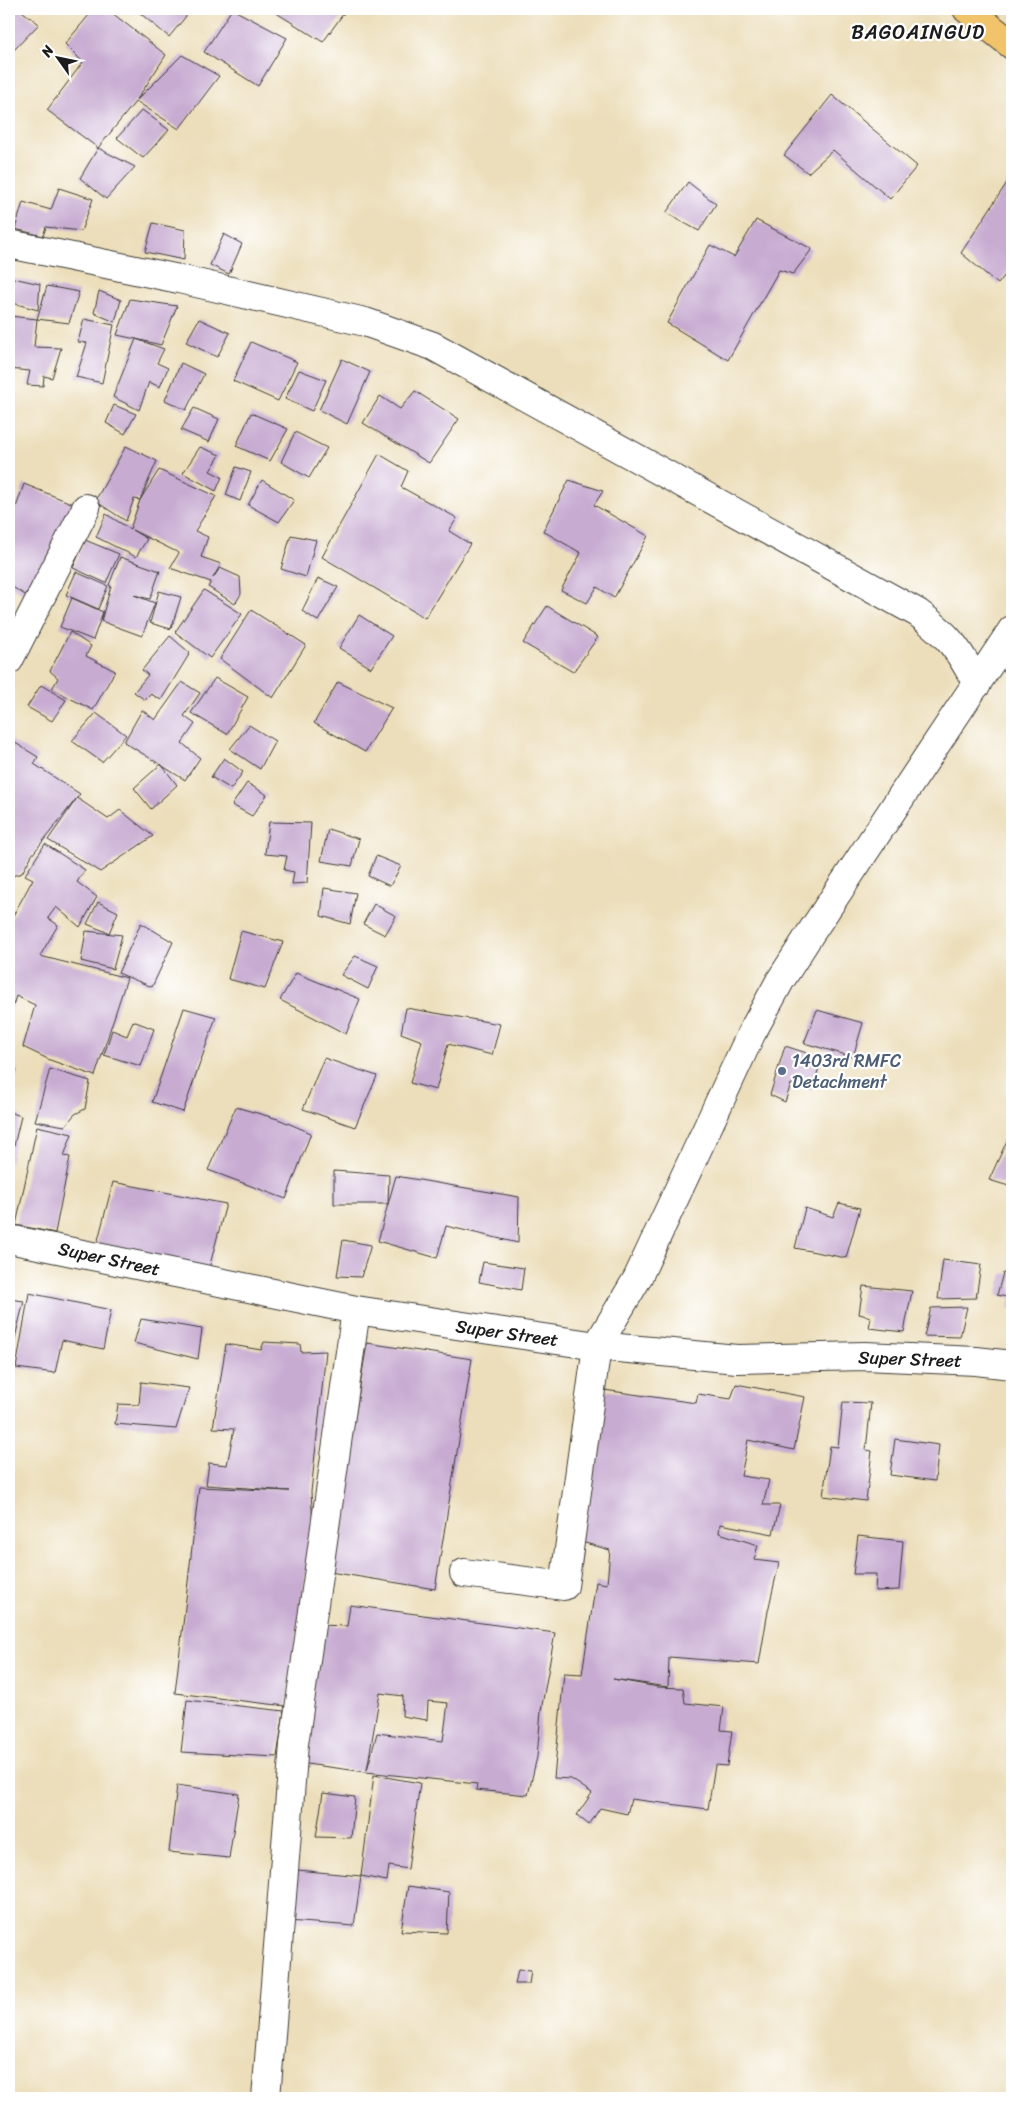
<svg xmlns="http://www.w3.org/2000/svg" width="1021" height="2107" viewBox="0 0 1021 2107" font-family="Sriracha,sans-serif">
<rect width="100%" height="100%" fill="#fff"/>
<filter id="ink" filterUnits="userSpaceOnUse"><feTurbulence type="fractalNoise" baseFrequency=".02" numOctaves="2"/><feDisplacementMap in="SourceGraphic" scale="10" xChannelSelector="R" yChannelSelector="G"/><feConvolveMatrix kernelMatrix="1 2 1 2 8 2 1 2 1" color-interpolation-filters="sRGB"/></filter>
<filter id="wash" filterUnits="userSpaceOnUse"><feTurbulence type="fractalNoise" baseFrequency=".0096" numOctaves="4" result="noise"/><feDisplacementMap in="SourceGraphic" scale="20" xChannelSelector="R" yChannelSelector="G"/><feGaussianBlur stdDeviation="1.12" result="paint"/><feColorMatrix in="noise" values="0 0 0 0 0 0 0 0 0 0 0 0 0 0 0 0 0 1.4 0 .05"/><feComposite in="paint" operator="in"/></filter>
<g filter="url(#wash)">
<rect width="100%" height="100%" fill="#ecdeba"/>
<g id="blocks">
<g fill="#c7abd1" fill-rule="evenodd">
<polygon points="14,9 19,9 39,24 12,52 9,50 9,15"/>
<polygon points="94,9 107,9 166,55 136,101 98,148 135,167 106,199 80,178 98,148 47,110 83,62 65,44"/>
<polygon points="135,9 192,9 169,37"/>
<polygon points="232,9 287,38 258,86 204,52"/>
<polygon points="270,9 344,9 346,10 323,42"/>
<polygon points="182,55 219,76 179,129 136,101"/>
<polygon points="832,95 917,166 890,199 833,150 808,173 784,155"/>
<polygon points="142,110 169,130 143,158 117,138"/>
<polygon points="1012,175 1012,266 998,284 961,253"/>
<polygon points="688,182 716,204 699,231 666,213"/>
<polygon points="59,188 93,199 81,231 46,227 43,236 15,229 23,202 51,210"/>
<polygon points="756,220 812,249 793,274 779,270 728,360 667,323 710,245 734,257"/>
<polygon points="153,223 185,230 184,260 145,252"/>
<polygon points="224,234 242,244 229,274 210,265"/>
<polygon points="9,277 40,284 38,310 9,302"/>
<polygon points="47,286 79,292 69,323 37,319 34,347 61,348 52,378 44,376 43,386 27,385 30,371 9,369 9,316 37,319"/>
<polygon points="99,291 121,300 115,322 94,313"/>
<polygon points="130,299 177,306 161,345 136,339 164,349 157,363 168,368 160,387 149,382 139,410 113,397 136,339 117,335"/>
<polygon points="84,319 114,325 102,383 76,377 87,343 78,342"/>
<polygon points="199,319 230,333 217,357 186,342"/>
<polygon points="251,342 297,362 278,401 233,381"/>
<polygon points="342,359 370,372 347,424 319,410"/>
<polygon points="181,363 204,374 186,410 165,400"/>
<polygon points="299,370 326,380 312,411 285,399"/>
<polygon points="415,391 459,419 429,463 363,423 380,396 400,409"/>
<polygon points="114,405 136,414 125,434 106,423"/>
<polygon points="194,408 219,419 209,442 181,430"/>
<polygon points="251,413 288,429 270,461 236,446"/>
<polygon points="295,432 327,448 309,478 281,462"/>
<polygon points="126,446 157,461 140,500 134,499 126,521 95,501"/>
<polygon points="200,447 220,455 210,471 222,477 216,491 183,473"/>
<polygon points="379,454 408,471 401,487 457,518 449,531 470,544 425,618 322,557"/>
<polygon points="236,467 251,472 240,501 226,495"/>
<polygon points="159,470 216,496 195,531 208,537 201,557 221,564 213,578 220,568 240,577 241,594 235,604 208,587 211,582 170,568 179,553 132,530 147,539 136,557 96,537 106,514 130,529 140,500"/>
<polygon points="262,480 294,500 279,522 248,505"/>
<polygon points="569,480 603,491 594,505 648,536 614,598 597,587 587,603 561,590 581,553 543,531"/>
<polygon points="24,484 81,507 35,601 9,585 9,522 11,522"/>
<polygon points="291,535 316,540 306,577 281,569"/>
<polygon points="85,540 119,554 106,583 73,568"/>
<polygon points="120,557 160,571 150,599 134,595 155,603 142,636 101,621 111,586 109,585"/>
<polygon points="76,572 108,586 98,609 66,595"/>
<polygon points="318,578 338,587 318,621 302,611"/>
<polygon points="204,590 242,614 210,658 175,632"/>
<polygon points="159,591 181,597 171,629 150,623"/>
<polygon points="72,598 103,612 93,640 60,627"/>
<polygon points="547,606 598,637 573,672 523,643"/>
<polygon points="251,610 306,645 273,698 220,659"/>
<polygon points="359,615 392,636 371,668 339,648"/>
<polygon points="70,632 91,646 86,656 115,671 93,710 52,689 58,678 50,671"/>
<polygon points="170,636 190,653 161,700 151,694 145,700 134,692 148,675 142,670"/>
<polygon points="215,678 248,697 227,734 191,713"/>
<polygon points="182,682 200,693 184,716 195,724 182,743 200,758 185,780 124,742 142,710 155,720"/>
<polygon points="338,682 392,708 365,752 314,723"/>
<polygon points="41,685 66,700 52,721 27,707"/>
<polygon points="96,713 126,735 102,762 72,741"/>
<polygon points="249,725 275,741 260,769 230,749"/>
<polygon points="9,739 38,757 34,764 80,794 32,855 22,873 9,877"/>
<polygon points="224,758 243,772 231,789 211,777"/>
<polygon points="161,764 177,785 151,809 134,788"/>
<polygon points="247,783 267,795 252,816 232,805"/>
<polygon points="77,798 108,819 120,810 153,836 100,872 48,840"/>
<polygon points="269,822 311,823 307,883 292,884 294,872 284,870 287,856 265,854"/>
<polygon points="328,829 359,839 352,866 321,861"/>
<polygon points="45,844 85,870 77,882 97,897 80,927 56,907 48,918 58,925 40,956 127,978 95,1076 50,1060 23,1047 35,1005 16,996 9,1018 9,923 33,879 25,875"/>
<polygon points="376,856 401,866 390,886 368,876"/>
<polygon points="324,888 356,893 350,924 321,916"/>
<polygon points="98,902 118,912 109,933 87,924"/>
<polygon points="374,904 396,916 385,935 363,924"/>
<polygon points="141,923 173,942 152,987 118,973"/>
<polygon points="86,931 122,935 113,969 81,961"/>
<polygon points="241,931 283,942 265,989 228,979"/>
<polygon points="355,956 378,966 368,989 341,975"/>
<polygon points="296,973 360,999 346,1034 280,1000"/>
<polygon points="184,1008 216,1017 183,1112 152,1102"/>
<polygon points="406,1008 500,1024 492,1055 448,1044 436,1090 410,1083 422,1041 401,1033"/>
<polygon points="817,1010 863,1023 853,1057 804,1043"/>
<polygon points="133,1021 154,1029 141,1066 104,1055 112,1030 127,1036"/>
<polygon points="785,1046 822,1058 812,1090 791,1084 785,1102 770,1095"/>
<polygon points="324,1058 377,1076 355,1127 303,1109"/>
<polygon points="9,1066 17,1070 9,1084"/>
<polygon points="50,1069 90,1081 85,1109 75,1114 65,1126 35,1121"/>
<polygon points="236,1107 278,1119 311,1133 286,1199 208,1170"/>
<polygon points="9,1112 21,1116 10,1163 9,1163"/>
<polygon points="37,1126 72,1134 64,1156 70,1157 55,1233 16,1225"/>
<polygon points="1010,1134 1012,1135 1012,1187 989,1180"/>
<polygon points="334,1171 389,1175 388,1204 396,1176 519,1197 518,1243 446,1226 437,1258 378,1241 388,1204 334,1204"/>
<polygon points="113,1182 226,1204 208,1272 96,1248"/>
<polygon points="839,1203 860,1208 846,1258 795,1248 805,1208 833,1217"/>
<polygon points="343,1240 371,1245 361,1277 337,1276"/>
<polygon points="943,1260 981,1265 976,1298 938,1299"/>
<polygon points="483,1262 524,1268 521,1290 479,1282"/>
<polygon points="1003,1273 1012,1274 1012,1308 1009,1308 1011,1298 997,1295"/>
<polygon points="863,1286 912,1291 904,1332 869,1328 871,1317 859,1314"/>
<polygon points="29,1293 111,1310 103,1349 62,1340 55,1373 16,1368"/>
<polygon points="9,1299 24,1301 9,1362"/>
<polygon points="967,1307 960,1337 924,1336 931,1308"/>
<polygon points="141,1319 202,1329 198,1359 134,1343"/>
<polygon points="264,1342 300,1344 301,1352 326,1351 311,1492 313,1527 286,1706 175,1693 199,1487 289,1491 206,1485 209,1463 227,1465 234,1429 213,1428 226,1344 261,1350"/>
<polygon points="367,1343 472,1359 435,1589 330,1572"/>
<polygon points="141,1382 189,1388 176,1429 115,1424 118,1404 139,1405"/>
<polygon points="736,1384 805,1397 794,1450 748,1440 741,1476 769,1480 763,1505 780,1505 773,1534 720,1524 719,1533 758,1545 754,1560 779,1563 768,1611 759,1664 669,1657 668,1687 613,1679 658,1687 683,1688 685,1703 724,1707 721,1730 732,1731 727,1766 715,1765 708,1809 631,1799 627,1814 600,1808 589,1825 577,1815 592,1793 571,1779 554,1778 564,1673 582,1674 596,1582 607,1584 610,1550 578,1541 604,1390 696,1403 698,1394 731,1399"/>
<polygon points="843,1402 871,1403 866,1450 872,1451 866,1501 823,1496 830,1446 838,1447"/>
<polygon points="895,1439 939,1445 935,1481 890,1475"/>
<polygon points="858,1536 903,1541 899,1590 875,1591 876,1574 853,1574"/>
<path d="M350,1605L555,1633L541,1711L537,1757L528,1795L476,1790L477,1784L366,1772L299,1763L319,1625L347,1626ZM380,1693L403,1696L402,1716L427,1720L428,1701L448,1703L443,1741L377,1733L367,1770Z"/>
<polygon points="187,1700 284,1711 277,1757 181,1752"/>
<polygon points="374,1775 420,1783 408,1869 389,1866 387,1881 361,1876"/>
<polygon points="177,1785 239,1794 229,1858 169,1852"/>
<polygon points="323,1793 355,1797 351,1838 316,1837"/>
<polygon points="297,1870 361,1876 354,1926 288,1921"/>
<polygon points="408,1886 449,1892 447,1933 401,1931"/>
<polygon points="518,1970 531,1971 529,1984 515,1984"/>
</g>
</g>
</g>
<g filter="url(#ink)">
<use href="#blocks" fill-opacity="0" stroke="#3b3934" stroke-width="1"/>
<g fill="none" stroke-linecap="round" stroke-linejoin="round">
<g stroke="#3b3934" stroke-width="30">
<g id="minor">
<path d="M9,244L179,279L365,322L433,346L918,613C950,637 958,648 977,684"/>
<polyline points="9,660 86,508"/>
<polyline points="9,1239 356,1310 597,1346 737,1359 865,1356 976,1361 1012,1365"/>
<polyline points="464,1573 564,1586 597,1346 637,1279 751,1034 780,981 810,934 1012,630"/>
<polyline points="266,2098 294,1744 356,1310"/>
</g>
</g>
<g stroke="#3b3934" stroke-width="30">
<polyline id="highway" points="967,9 1012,45"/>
</g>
<use href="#minor" stroke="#fff" stroke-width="28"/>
<use href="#highway" stroke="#f1c36a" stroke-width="28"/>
</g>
</g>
<circle fill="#5c6f8a" stroke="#fff" stroke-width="2" cx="782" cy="1071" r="5"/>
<g text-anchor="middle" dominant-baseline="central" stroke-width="4.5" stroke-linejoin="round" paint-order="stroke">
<g font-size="18" fill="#4e5e75" stroke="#fff" text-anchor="start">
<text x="792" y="1061">1403rd RMFC<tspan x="792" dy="21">Detachment</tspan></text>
</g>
<g font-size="18" fill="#1c1c1c" stroke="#fff">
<text transform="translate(109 1259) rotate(12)">Super Street</text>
<text transform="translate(507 1333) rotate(8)">Super Street</text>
<text transform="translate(910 1359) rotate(2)">Super Street</text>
</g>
<g font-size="20" letter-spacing="1" fill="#1c1c1c" stroke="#fff">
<text x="918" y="32">BAGOAINGUD</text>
</g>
</g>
<rect width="1021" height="2107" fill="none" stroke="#fff" stroke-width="30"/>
<g transform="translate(58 58) rotate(303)" stroke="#ffffff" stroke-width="4" paint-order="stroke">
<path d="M0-4L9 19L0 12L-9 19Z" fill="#1c1c1c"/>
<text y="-8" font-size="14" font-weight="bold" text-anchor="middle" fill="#1c1c1c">N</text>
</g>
</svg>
